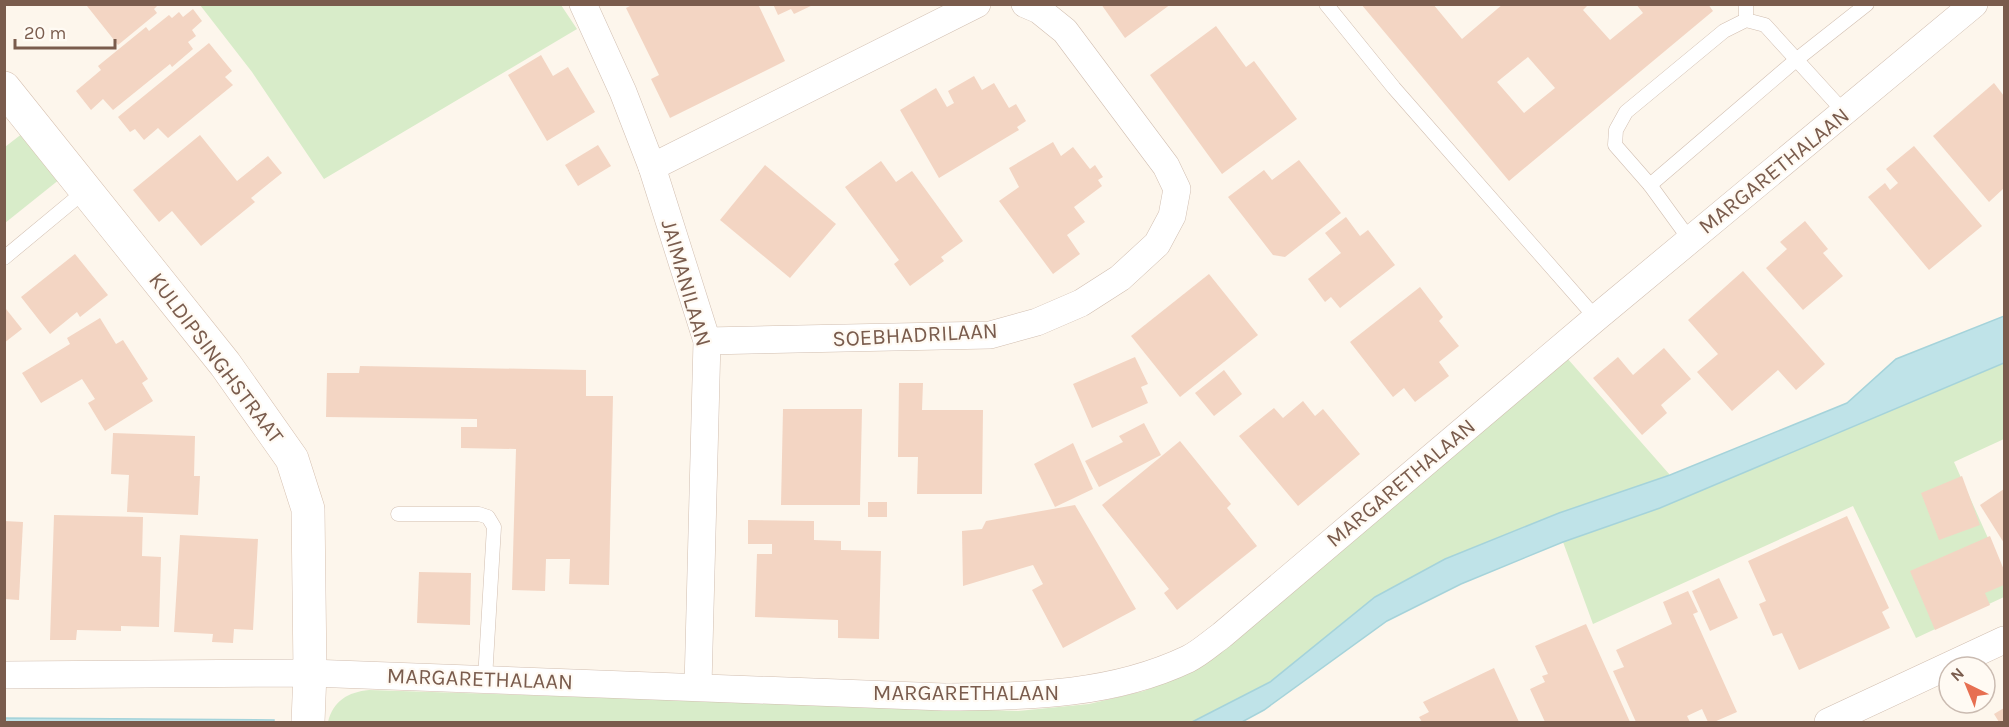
<svg xmlns="http://www.w3.org/2000/svg" width="2009" height="727" viewBox="0 0 2009 727" font-family="Karla,sans-serif">
<rect width="100%" height="100%" fill="#fdf6ec"/>
<g fill="#d8ecc9">
<polygon points="200,5 561,5 577,29 324,179 252,72"/>
<polygon points="23,133 60,179 5,223 5,147"/>
<path d="M1567,358L1670,475L1559,513L1445,559L1375,597L1270,682L1192,722H328C333,701 348,692 369,690L1018,711L1089,704L1144,691L1193,670Z"/>
<polygon points="2004,363 2004,439 1954,462 2004,574 2004,597 1916,638 1853,506 1593,624 1563,542 1660,508"/>
</g>
<g fill="#bfe3e8" stroke="#a5d3da" stroke-width="1.5">
<polygon points="2004,316 2004,363 1660,508 1563,542 1461,584 1387,621 1264,710 1242,722 1192,722 1270,682 1375,597 1445,559 1559,513 1670,475 1847,403 1896,359"/>
<polygon points="5,718 274,720 274,722 5,722"/>
</g>
<g fill="#f3d5c3" fill-rule="evenodd">
<polygon points="89,4 159,4 154,9 157,13 118,45 87,6"/>
<polygon points="634,4 758,4 785,61 670,118 651,79 659,75 626,8"/>
<polygon points="773,4 815,4 794,14 791,9 778,15"/>
<polygon points="1101,4 1171,4 1125,38"/>
<path d="M1361,4H1433L1462,39L1503,4H1589L1583,10L1610,40L1643,13L1636,4H1708L1713,11L1509,181ZM1528,57L1555,88L1524,113L1497,82Z"/>
<polygon points="193,9 202,21 192,30 196,36 188,42 193,49 172,67 170,64 113,110 103,99 91,110 76,91 101,70 98,66 146,27 149,31 169,15 172,18 179,12 183,17"/>
<polygon points="1216,26 1246,67 1254,61 1297,119 1222,174 1150,75"/>
<polygon points="209,43 232,71 225,77 233,85 168,138 158,128 144,140 135,129 130,132 118,117"/>
<polygon points="541,55 553,76 568,67 595,112 547,141 508,75"/>
<polygon points="974,76 982,90 994,83 1009,108 1016,104 1026,121 1017,127 1019,130 939,178 900,110 936,88 947,107 954,103 948,91"/>
<polygon points="1994,83 2004,96 2004,188 1989,202 1933,136"/>
<polygon points="200,135 237,181 268,156 282,173 251,198 255,202 201,246 172,211 159,222 133,190"/>
<polygon points="1053,142 1061,156 1073,147 1090,169 1095,165 1103,177 1098,180 1102,186 1074,207 1085,222 1067,235 1080,254 1053,274 999,201 1019,187 1009,168"/>
<polygon points="598,145 611,166 578,186 565,165"/>
<polygon points="1914,146 1982,226 1929,270 1868,197 1885,183 1890,190 1898,183 1886,169"/>
<polygon points="1299,160 1341,213 1285,257 1273,255 1228,197 1264,170 1272,180"/>
<polygon points="881,161 896,182 912,171 963,241 941,257 944,261 910,286 894,264 899,260 845,187"/>
<polygon points="765,165 836,224 790,278 720,220"/>
<polygon points="1346,217 1360,236 1368,230 1395,265 1340,308 1331,297 1325,302 1308,279 1341,253 1325,233"/>
<polygon points="1805,221 1828,249 1823,253 1843,276 1803,310 1766,268 1787,249 1780,242"/>
<polygon points="75,254 108,295 80,317 77,312 50,334 21,297"/>
<polygon points="1743,271 1825,364 1796,390 1778,370 1732,411 1697,372 1718,354 1688,320"/>
<polygon points="1209,274 1258,335 1180,397 1131,336"/>
<polygon points="1420,287 1443,317 1439,321 1459,346 1439,362 1449,376 1415,402 1404,388 1393,397 1350,342"/>
<polygon points="6,309 22,329 4,343 4,310"/>
<polygon points="100,318 116,344 123,340 148,379 142,383 153,401 105,431 88,403 95,399 82,379 41,403 22,373 70,344 67,338"/>
<polygon points="1664,348 1691,379 1661,405 1667,413 1642,435 1593,378 1618,357 1633,375"/>
<polygon points="1135,357 1148,384 1141,387 1148,403 1092,428 1073,384"/>
<polygon points="360,366 586,370 586,396 613,396 609,585 569,584 570,559 546,559 545,591 512,590 516,449 461,448 461,427 477,427 477,419 326,417 327,373 359,373"/>
<polygon points="1224,370 1242,394 1214,416 1195,393"/>
<polygon points="899,383 923,383 922,410 983,410 982,494 917,494 918,457 898,457"/>
<polygon points="1303,401 1315,416 1323,409 1360,454 1298,506 1239,436 1274,408 1283,418"/>
<polygon points="783,409 862,409 860,505 781,505"/>
<polygon points="1144,423 1161,455 1099,487 1085,461 1123,442 1119,436"/>
<polygon points="113,433 195,436 194,476 200,476 198,515 127,512 129,475 111,474"/>
<polygon points="1180,441 1231,504 1227,508 1257,546 1177,610 1164,593 1169,589 1102,505"/>
<polygon points="1073,443 1093,489 1055,507 1034,464"/>
<polygon points="1962,476 1980,525 1939,540 1921,493"/>
<polygon points="2004,489 2004,543 1980,505"/>
<rect x="868" y="502" width="19" height="15"/>
<polygon points="1075,505 1136,609 1063,648 1032,590 1043,584 1033,565 963,586 962,531 982,529 986,521"/>
<polygon points="54,515 143,517 142,556 161,557 159,627 121,626 121,631 77,630 76,640 50,640"/>
<polygon points="1847,516 1889,608 1882,612 1890,628 1799,670 1782,633 1773,636 1759,604 1766,601 1748,561"/>
<polygon points="748,520 814,521 814,540 841,541 841,550 881,551 879,639 838,638 838,620 755,617 757,554 772,554 772,544 748,544"/>
<polygon points="4,521 23,522 19,600 4,599"/>
<polygon points="180,535 258,539 253,630 234,629 233,643 212,642 213,634 174,632"/>
<polygon points="1990,536 2004,570 2004,585 1985,593 1990,605 1935,630 1910,571"/>
<polygon points="419,572 471,573 470,625 417,623"/>
<polygon points="1719,578 1738,618 1710,631 1692,591"/>
<polygon points="1688,591 1698,612 1693,614 1737,712 1714,722 1708,722 1702,709 1687,716 1690,722 1636,722 1613,671 1624,667 1616,650 1672,624 1663,602"/>
<polygon points="1586,624 1630,722 1545,722 1530,689 1545,682 1542,676 1548,674 1535,646"/>
<polygon points="1494,668 1519,722 1422,722 1419,717 1429,712 1423,702"/>
<polygon points="2004,708 2004,722 1999,722 1994,714"/>
</g>
<g fill="none" stroke-linecap="round" stroke-linejoin="round">
<g stroke="#d1beb0" stroke-width="15">
<g id="lane">
<polyline points="1326,4 1394,88 1596,318"/>
<polyline points="1746,4 1746,20"/>
<polyline points="1650,185 1796,60 1867,4"/>
<polyline points="1690,240 1650,185 1615,145 1616,130 1626,112 1724,31 1746,20 1765,25 1845,113"/>
<polyline points="4,258 86,190"/>
<polyline points="398,514 479,514 488,517 494,527 485,679"/>
</g>
</g>
<g stroke="#d1beb0" stroke-width="28">
<g id="street">
<polyline points="583,4 623,92 652,167 707,341 698,686"/>
<polyline points="652,167 977,4"/>
<polyline points="707,341 990,335 1037,322 1081,303 1120,278 1157,244 1172,216 1177,189 1166,166 1065,31 1039,10 1025,4"/>
<path d="M4,675L310,673L944,697C1028,696 1110,696 1188,659C1200,653 1211,643 1222,635L1596,318L1974,4"/>
<polyline points="1828,722 2004,640"/>
</g>
</g>
<g stroke="#d6c0b0" stroke-width="34">
<polyline id="secondary" points="4,88 225,364 292,459 308,509 310,673 308,722"/>
</g>
<use href="#lane" stroke="#fff" stroke-width="14"/>
<use href="#street" stroke="#fff" stroke-width="27"/>
<use href="#secondary" stroke="#fff" stroke-width="33"/>
</g>
<g text-anchor="middle" dominant-baseline="central" stroke-width="4.5" stroke-linejoin="round" paint-order="stroke">
<g font-size="22" fill="#7a5c4d" stroke="#fffaf3">
<text transform="translate(1774 171) rotate(-39)">MARGARETHALAAN</text>
<text transform="translate(686 283) rotate(74)">JAIMANILAAN</text>
<text transform="translate(915 335) rotate(-3)">SOEBHADRILAAN</text>
<text transform="translate(216 358) rotate(53)">KULDIPSINGHSTRAAT</text>
<text transform="translate(1401 483) rotate(-40)">MARGARETHALAAN</text>
<text transform="translate(480 679) rotate(2)">MARGARETHALAAN</text>
<text x="966" y="693">MARGARETHALAAN</text>
</g>
</g>
<rect width="2009" height="727" fill="none" stroke="#7a5c4d" stroke-width="12"/>
<g transform="translate(1967 685) rotate(317)"><circle r="28" fill="#fffaf3" stroke="#cabbb1" stroke-width="1.5"/>
<path d="M0-4.5L10 22L0 15L-10 22Z" fill="#e76f51"/>
<text y="-9" font-size="16" font-weight="bold" text-anchor="middle" fill="#7a5c4d">N</text>
</g>
<path d="M15 39v9h100v-9" fill="none" stroke="#7a5c4d" stroke-width="3"/>
<text x="24" y="39" font-size="18" fill="#7a5c4d" stroke="#fffaf3" stroke-width="4.5" paint-order="stroke">20 m</text>
</svg>
